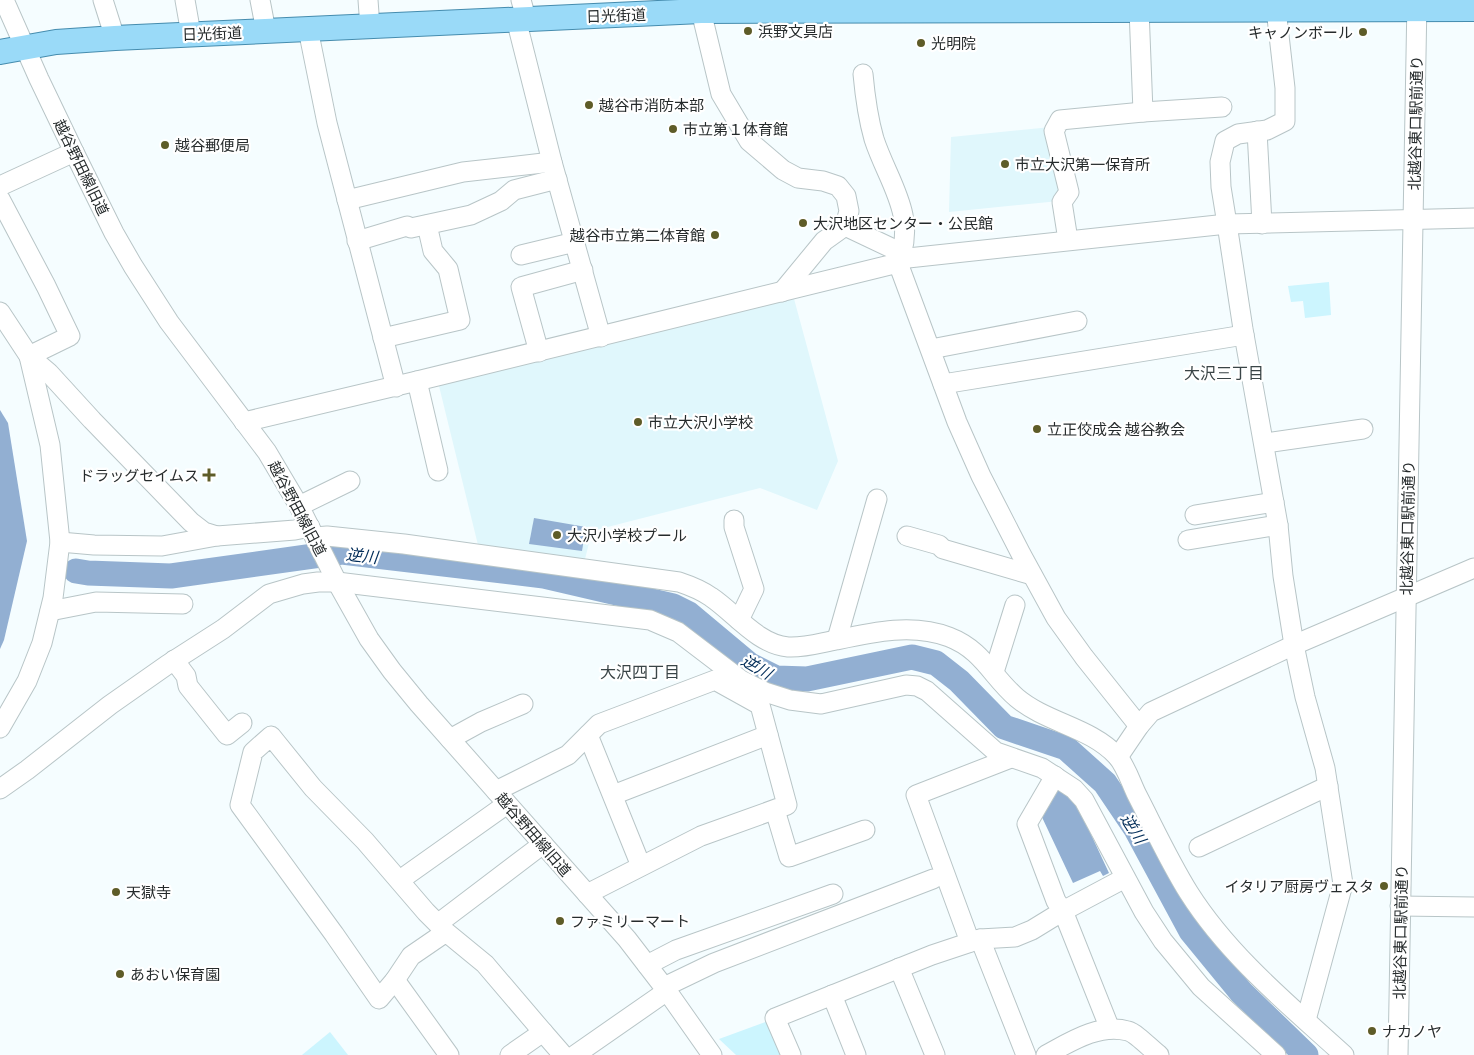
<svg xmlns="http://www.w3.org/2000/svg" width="1474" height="1055" viewBox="0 0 1474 1055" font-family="Barlow,'Noto Sans JP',sans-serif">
<rect width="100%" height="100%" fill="#f5fdff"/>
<g fill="#e0f7fc">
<polygon points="1051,127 1067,191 1059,201 949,212 951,137"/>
<polygon points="793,295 838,461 817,510 760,488 592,531 585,559 478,545 438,382"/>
</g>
<g fill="#ccf5fe">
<polygon points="1329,282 1331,315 1305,318 1303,301 1291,302 1288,286"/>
<polygon points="771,1020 786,1055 736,1055 719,1039"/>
<polygon points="330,1032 348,1055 302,1055"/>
</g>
<g fill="#92afd2">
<polygon points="0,410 8,423 27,541 4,640 0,649"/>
<polygon points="534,518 586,527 582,551 529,544"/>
<polygon points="1058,786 1074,798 1109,873 1103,876 1100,871 1073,883 1040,813"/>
</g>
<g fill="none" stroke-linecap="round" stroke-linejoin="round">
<polyline stroke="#92afd2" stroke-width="25" points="76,571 88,573 171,576 342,552 544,576 673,606 689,614 750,665 776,678 807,679 912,657 936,663 959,681 1004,727 1066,748 1105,783 1136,829 1191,931 1241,992 1306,1055"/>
<g stroke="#b8c5c7" stroke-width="21">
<g id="minor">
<polyline points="4,0 39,79 74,152 114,233 133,266 169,322 267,452 299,506 337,582 369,639 392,671 419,704 627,939 667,991 712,1055"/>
<polyline points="103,0 115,38"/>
<polyline points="185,0 191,34"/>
<polyline points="260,0 266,31"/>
<polyline points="368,0 370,27"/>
<polyline points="521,0 526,18"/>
<polyline points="699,0 701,11 721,94 749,141 783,170 798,178 823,181 838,186 846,196 849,211 845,226 902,253"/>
<polyline points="1274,0 1276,9 1285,88 1285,121 1267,130 1238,134 1225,141 1220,162 1221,187 1227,224 1243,329 1278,525 1283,576 1294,645 1305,697 1325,768 1343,884 1306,1020"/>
<polyline points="1139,9 1143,112"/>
<polyline points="516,19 552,162 601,337"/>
<polyline points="308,29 327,123 396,387"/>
<path d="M863,74C865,96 868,118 874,139C888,182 918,216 898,263L957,422L981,476L1021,554L1056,618L1084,657L1139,726"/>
<polyline points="1257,131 1262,224"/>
<polyline points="0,186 74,152"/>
<polyline points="0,199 46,286 70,336 29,356"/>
<polyline points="347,200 463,172 552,162"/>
<polyline points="1068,240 1062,202 1069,192 1054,131 1060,120 1143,112 1222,107"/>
<polyline points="357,241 407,226 411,228 471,215 501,201 514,190 557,179"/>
<polyline points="521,255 575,242"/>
<polyline points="782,292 824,241 845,226"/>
<polyline points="0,312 29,356 50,445 60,542 53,598 42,643 27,681 0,728"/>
<polyline points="383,338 460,320 448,269 433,251 427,225"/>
<polyline points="931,349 1077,321"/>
<polyline points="539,352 521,287 583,270"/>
<polyline points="29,356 49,373 92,420 191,522 204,532 217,536"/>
<polyline points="417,381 438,471"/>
<polyline points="943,384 1244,335"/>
<polyline points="244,422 417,381 898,263 908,258 1227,224 1474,218"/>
<polyline points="1265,443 1363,429"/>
<polyline points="299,506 350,481"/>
<polyline points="1195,515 1274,502"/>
<polyline points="734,520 734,527 754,589 739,620"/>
<polyline points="907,536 939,545 943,549 1032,575"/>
<path d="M315,537L327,536L404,544L679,582C691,586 701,590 711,597C735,613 757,644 788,647C804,648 820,643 836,640C873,632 913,623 949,637C983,650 992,677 1017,698C1047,723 1090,727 1117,756C1126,766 1131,783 1137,795C1154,828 1169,861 1189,893C1229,956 1289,1005 1344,1055"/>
<polyline points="1188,540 1278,525"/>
<polyline points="60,542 94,545 162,546 217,536 295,530 310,527"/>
<polyline points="50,611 96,602 183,604"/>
<polyline points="837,639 877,499"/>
<polyline points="174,660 186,676 188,686 227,735 242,723"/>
<polyline points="994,672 1015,605"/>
<polyline points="588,735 641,866"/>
<polyline points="450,739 481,722 523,704"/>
<polyline points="1118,757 1139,726 1151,712 1294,645 1474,568"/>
<polyline points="1055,776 1027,824 1056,901 1063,911 1110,1029"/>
<polyline points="0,789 27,770 110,705 167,665 223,629 269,594 303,584 318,582 337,582 650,620 678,632 741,680 765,692 790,700 821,704 906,685 917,686 927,691 996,752 1042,768 1074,789 1084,800 1144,912 1163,941 1201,987 1276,1055"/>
<polyline points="496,791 568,755 599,724 715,680 760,705 787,805 701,836 587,894"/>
<polyline points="613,795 768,735"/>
<polyline points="775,810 789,857 865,830"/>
<polyline points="1199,847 1328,786"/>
<polyline points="407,875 507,804"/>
<polyline points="1400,906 1474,907"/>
<polyline points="444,919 543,844"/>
<polyline points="446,932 411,956 395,980 379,999 334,934 240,805 253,752 271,736 313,788 365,841 426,912 446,932 485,964 543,1032"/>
<polyline points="980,939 1026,1055"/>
<polyline points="970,942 916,795 1011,758"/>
<polyline points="647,965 676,950 833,894"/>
<polyline points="899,968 935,1055"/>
<polyline points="395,980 449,1055"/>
<polyline points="664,987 714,963 933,879"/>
<polyline points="832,995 856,1055"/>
<polyline points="510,1055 543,1032 563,1055"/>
<polyline points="575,1055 667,991"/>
<polyline points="791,1055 775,1018 932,955 980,939 1015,937 1032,930 1063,911 1125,878"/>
<path d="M1046,1055C1070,1042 1099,1023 1128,1031C1136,1033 1151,1049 1159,1055"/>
<polyline points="1398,1055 1417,0"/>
</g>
</g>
<g stroke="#458cae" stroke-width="26">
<polyline id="major" points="0,52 56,42 115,38 701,11 1474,9"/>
</g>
<use href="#minor" stroke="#fff" stroke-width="19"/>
<use href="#major" stroke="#9adaf8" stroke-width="24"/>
</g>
<g fill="#5e5c28" stroke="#fff" stroke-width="2">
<circle cx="748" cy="31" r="5"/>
<circle cx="1363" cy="32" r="5"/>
<circle cx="921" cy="43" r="5"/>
<circle cx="589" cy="105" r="5"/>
<circle cx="673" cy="129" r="5"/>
<circle cx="165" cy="145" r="5"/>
<circle cx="1005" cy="164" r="5"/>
<circle cx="803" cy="223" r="5"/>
<circle cx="715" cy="235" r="5"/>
<circle cx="638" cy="422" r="5"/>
<circle cx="1037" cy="429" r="5"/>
<path d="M206.5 467.5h5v5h5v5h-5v5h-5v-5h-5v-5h5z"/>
<circle cx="557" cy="535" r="5"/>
<circle cx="1384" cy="886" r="5"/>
<circle cx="116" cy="892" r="5"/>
<circle cx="560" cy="921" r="5"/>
<circle cx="120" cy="974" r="5"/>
<circle cx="1372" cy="1031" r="5"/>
</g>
<g text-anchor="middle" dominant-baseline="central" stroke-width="4.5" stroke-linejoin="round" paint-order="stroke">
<g font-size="15" fill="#262b2c" stroke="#fff">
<text transform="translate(616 15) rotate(-2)">日光街道</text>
<text transform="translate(212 33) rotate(-2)">日光街道</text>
<text transform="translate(1415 123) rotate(-89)">北越谷東口駅前通り</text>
<text transform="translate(82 167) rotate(64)">越谷野田線旧道</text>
<text transform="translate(298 508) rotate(62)">越谷野田線旧道</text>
<text transform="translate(1407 528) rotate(-89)">北越谷東口駅前通り</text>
<text transform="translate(534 834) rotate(49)">越谷野田線旧道</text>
<text transform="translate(1400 932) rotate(-89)">北越谷東口駅前通り</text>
</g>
<g font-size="15" fill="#262b2c" stroke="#fff" text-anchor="start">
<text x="758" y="31">浜野文具店</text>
<text x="1353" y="32" text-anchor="end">キャノンボール</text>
<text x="931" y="43">光明院</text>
<text x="599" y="105">越谷市消防本部</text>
<text x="683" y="129">市立第１体育館</text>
<text x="175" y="145">越谷郵便局</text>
<text x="1015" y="164">市立大沢第一保育所</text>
<text x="813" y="223">大沢地区センター・公民館</text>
<text x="705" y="235" text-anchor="end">越谷市立第二体育館</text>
<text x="648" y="422">市立大沢小学校</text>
<text x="1047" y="429">立正佼成会 越谷教会</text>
<text x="199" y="475" text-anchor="end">ドラッグセイムス</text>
<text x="567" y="535">大沢小学校プール</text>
<text x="1374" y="886" text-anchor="end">イタリア厨房ヴェスタ</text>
<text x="126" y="892">天獄寺</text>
<text x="570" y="921">ファミリーマート</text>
<text x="130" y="974">あおい保育園</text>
<text x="1382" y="1031">ナカノヤ</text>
</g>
<g font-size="16" fill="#3a4547" stroke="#fff">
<text x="1224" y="372">大沢三丁目</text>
<text x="640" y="671">大沢四丁目</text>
</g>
<g font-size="16" font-style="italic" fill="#012c58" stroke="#fff">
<text transform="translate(362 555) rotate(6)">逆川</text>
<text transform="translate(757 666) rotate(30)">逆川</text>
<text transform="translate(1134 828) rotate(58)">逆川</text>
</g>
</g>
</svg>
